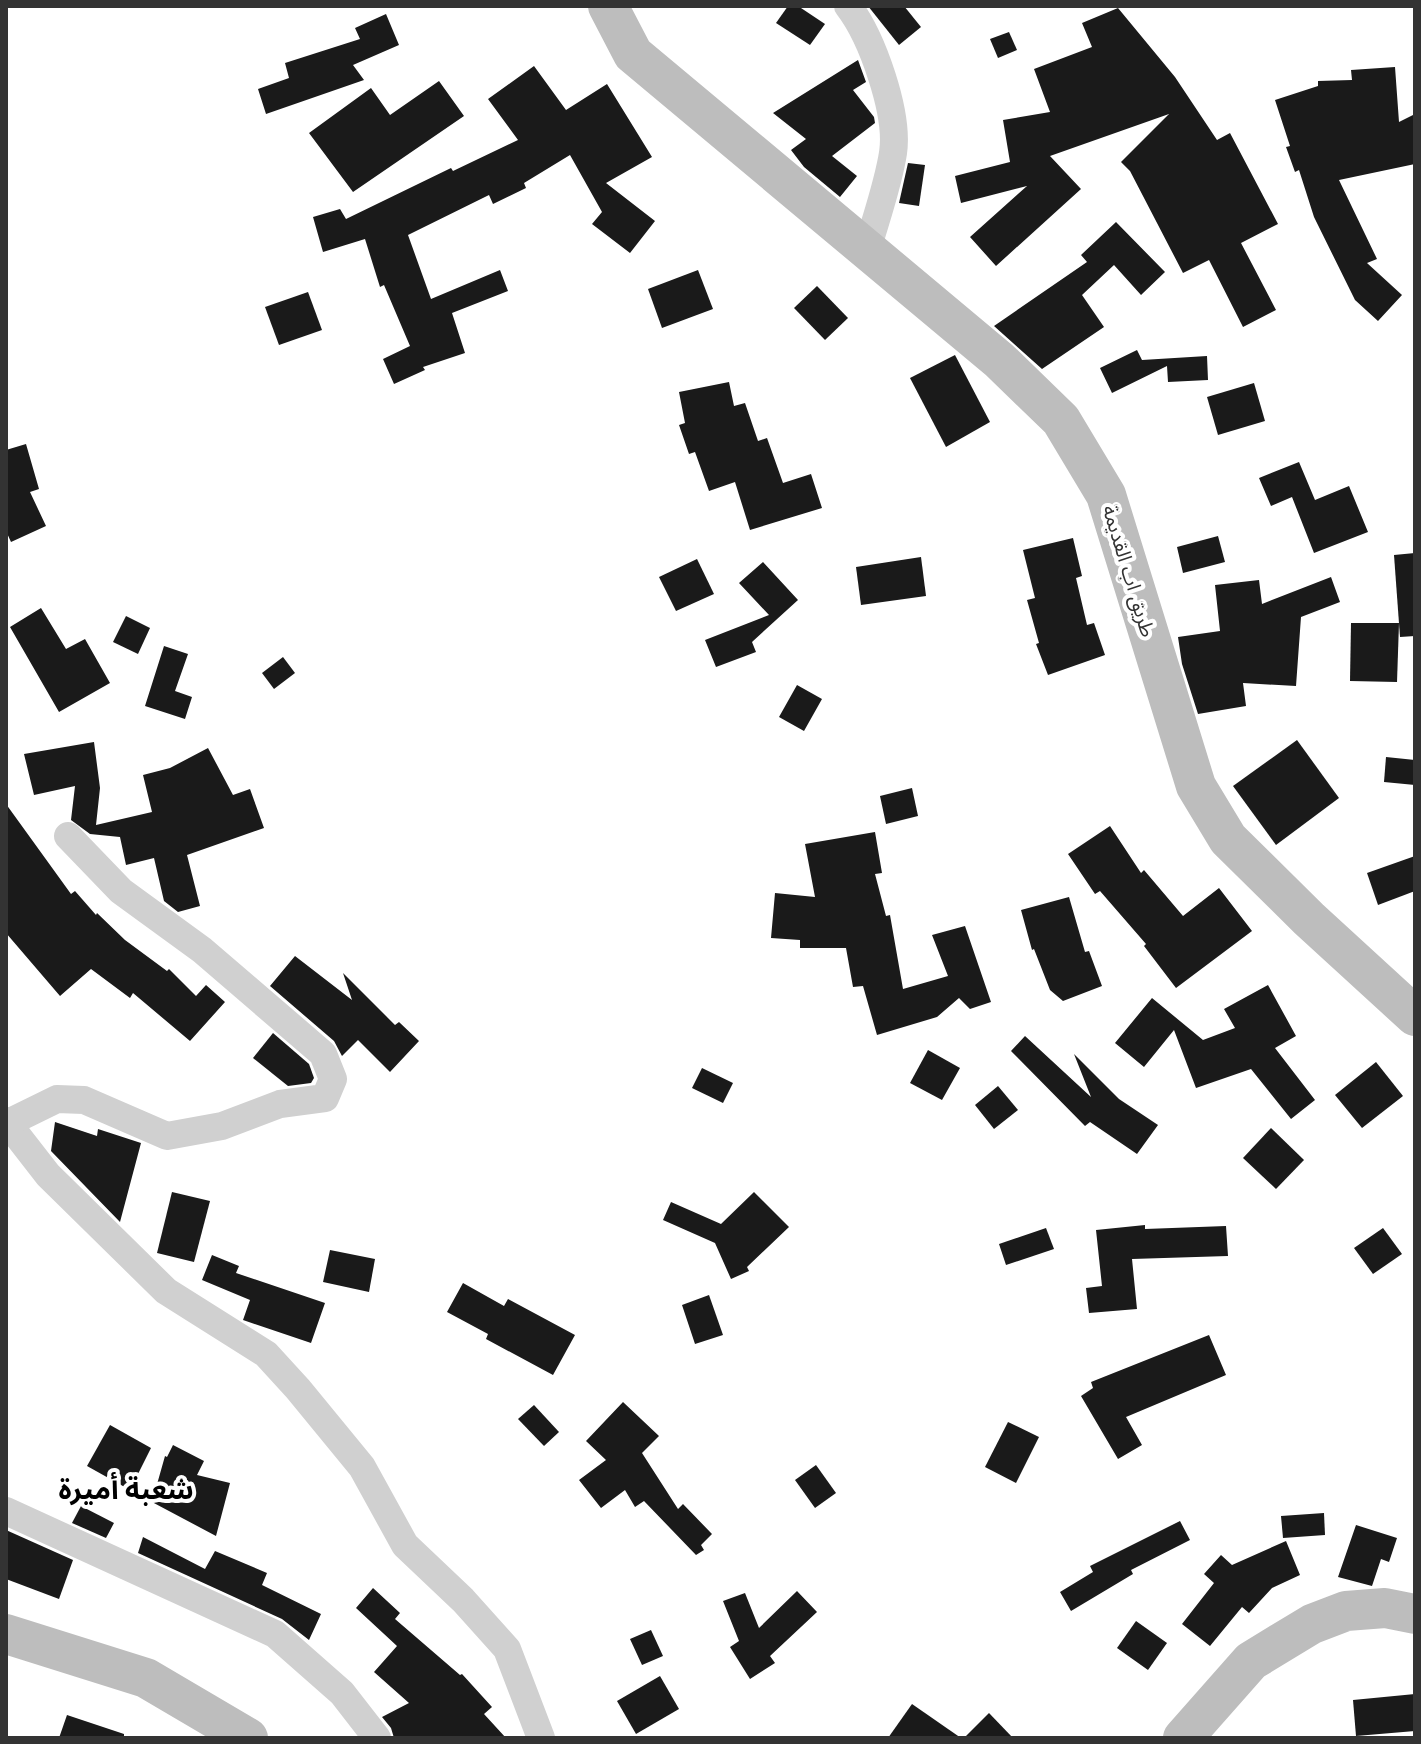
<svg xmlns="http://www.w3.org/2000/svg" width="1421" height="1744" viewBox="0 0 1421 1744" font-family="Inter,'Noto Sans Arabic',sans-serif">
<rect width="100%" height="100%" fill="#fff"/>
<g fill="#1a1a1a">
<polygon points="788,6 798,6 825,24 810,45 776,23"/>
<polygon points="868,6 904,6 921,27 899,45"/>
<polygon points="1118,8 1175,77 1217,140 1230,133 1278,224 1241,243 1276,310 1243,327 1209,260 1183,273 1130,171 1121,162 1169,114 1050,156 1081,189 996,266 970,237 1027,186 961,203 955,176 1010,162 1003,120 1050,112 1034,69 1092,47 1082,23"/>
<polygon points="386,14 399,45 353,65 364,80 266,114 258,89 289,78 285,63 360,39 355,28"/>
<polygon points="1009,32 1017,50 998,58 990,39"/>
<polygon points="858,60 866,82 853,90 874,117 875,123 832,156 857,176 840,197 804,167 791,150 806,139 773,113"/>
<polygon points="534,66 566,110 607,84 652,157 606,183 655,221 630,253 592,224 602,212 570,155 524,183 526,188 493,204 489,195 408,235 431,299 500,270 508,291 452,313 465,353 423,367 425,370 394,384 383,359 410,346 384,285 380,287 365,239 323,252 313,217 340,209 346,219 451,168 453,171 518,140 488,99"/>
<polygon points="1395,67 1399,122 1415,114 1415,164 1339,180 1377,259 1367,263 1402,295 1378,321 1355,300 1314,217 1299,170 1295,172 1286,147 1290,146 1275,100 1318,86 1318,81 1352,80 1351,70"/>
<polygon points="439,81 464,116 353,192 309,133 371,88 390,115"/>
<polygon points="908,163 925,165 919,206 899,203"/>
<polygon points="1116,222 1165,272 1141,295 1114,265 1082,295 1104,327 1042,369 994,326 1087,262 1081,255"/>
<polygon points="698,270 713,309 662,328 648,289"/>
<polygon points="817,286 848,318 825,340 794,308"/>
<polygon points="308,292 322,330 279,345 265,307"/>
<polygon points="1137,350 1142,360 1207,356 1208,380 1168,382 1167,366 1112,393 1100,368"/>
<polygon points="955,355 990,422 946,447 910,378"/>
<polygon points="729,382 734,406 745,403 758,441 767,438 783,483 811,474 822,508 750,530 735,482 709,491 695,452 689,454 679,425 685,423 679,392"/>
<polygon points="1254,383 1265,421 1218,435 1207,397"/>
<polygon points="26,444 39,489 30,492 46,526 11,542 6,531 6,450"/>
<polygon points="1299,462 1315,500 1349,486 1368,532 1314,553 1292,497 1271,506 1259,478"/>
<polygon points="1218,536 1225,562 1183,573 1177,547"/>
<polygon points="1073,538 1082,576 1076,578 1087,625 1094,623 1105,655 1048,675 1036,644 1039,643 1027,600 1035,598 1023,550"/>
<polygon points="1415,553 1415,636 1400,637 1394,555"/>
<polygon points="921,557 926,596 861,605 856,567"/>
<polygon points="697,559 714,594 676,611 659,577"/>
<polygon points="763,562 798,600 752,642 756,652 716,667 705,640 769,615 739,583"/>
<polygon points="1331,577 1340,602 1301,617 1296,686 1243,683 1246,706 1198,714 1182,664 1178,637 1220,631 1215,585 1259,580 1262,604"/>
<polygon points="41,608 66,649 85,639 110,683 59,712 10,627"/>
<polygon points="126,616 150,628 138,654 113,642"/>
<polygon points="1351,623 1399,623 1397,682 1350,681"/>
<polygon points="164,646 188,654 175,691 192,697 185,719 145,706"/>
<polygon points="283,657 295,673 274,689 262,673"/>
<polygon points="797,685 822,699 804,731 779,717"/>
<polygon points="1297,740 1339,798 1276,845 1233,786"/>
<polygon points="94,742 100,788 96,825 152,812 143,775 170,768 208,748 233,795 250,789 264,828 187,855 200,906 178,912 164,901 154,858 126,865 120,837 90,834 71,820 75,786 34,795 24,754"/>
<polygon points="1386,757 1415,760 1415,785 1384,782"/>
<polygon points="912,788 918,816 886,824 880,796"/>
<polygon points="6,804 71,894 75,891 96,915 97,913 125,940 167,971 169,969 196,996 206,985 225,1002 190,1041 133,993 130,998 91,969 60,996 6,933"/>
<polygon points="1110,826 1141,873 1144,870 1183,916 1219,888 1252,931 1176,988 1144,946 1146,944 1100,891 1095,894 1068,854"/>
<polygon points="875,832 882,873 875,874 886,916 890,915 903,989 948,976 932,935 965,926 991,1002 970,1009 959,998 937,1017 877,1035 863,986 853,987 846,948 800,948 800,940 771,938 775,893 815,897 805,844"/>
<polygon points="1415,856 1415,891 1378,905 1367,873"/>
<polygon points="1069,897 1085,952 1089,951 1102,986 1063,1001 1050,990 1034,949 1032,950 1021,910"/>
<polygon points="295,956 352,1000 343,973 395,1025 399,1022 419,1041 390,1072 358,1040 342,1056 334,1041 270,986"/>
<polygon points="1268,985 1296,1036 1275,1048 1315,1100 1291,1119 1251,1069 1196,1088 1174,1030 1144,1067 1115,1043 1152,998 1203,1040 1235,1028 1224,1009"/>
<polygon points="273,1033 309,1064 314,1078 311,1083 288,1086 253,1058"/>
<polygon points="1025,1036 1091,1097 1074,1054 1119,1099 1158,1125 1137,1154 1090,1122 1085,1126 1011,1051"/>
<polygon points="928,1050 960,1068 942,1100 910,1083"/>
<polygon points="1376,1062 1403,1096 1362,1128 1335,1095"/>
<polygon points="702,1068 733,1083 723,1103 692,1088"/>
<polygon points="998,1086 1018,1110 994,1129 975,1105"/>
<polygon points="55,1122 97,1136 98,1129 141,1143 120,1222 51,1151"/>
<polygon points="1271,1128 1304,1160 1276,1189 1243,1158"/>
<polygon points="172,1192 210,1201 194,1262 157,1253"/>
<polygon points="754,1192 789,1227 747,1267 749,1271 731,1279 715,1243 663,1220 671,1202 721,1224"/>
<polygon points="1145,1225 1145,1229 1226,1226 1228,1256 1132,1259 1137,1309 1089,1313 1086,1288 1102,1286 1096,1230"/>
<polygon points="1046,1228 1054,1249 1006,1265 999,1244"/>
<polygon points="1383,1228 1402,1254 1373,1274 1354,1248"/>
<polygon points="330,1250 375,1259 369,1292 323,1282"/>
<polygon points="212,1255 239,1266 236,1273 325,1303 311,1343 243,1320 250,1300 202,1280"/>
<polygon points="463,1283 504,1306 508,1299 575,1335 553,1375 486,1339 488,1334 447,1312"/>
<polygon points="709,1295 723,1335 695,1344 682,1305"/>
<polygon points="1209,1335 1226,1375 1126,1417 1142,1445 1118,1459 1081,1396 1093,1388 1091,1382"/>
<polygon points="623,1402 659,1436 642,1453 678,1509 683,1504 712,1534 701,1545 704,1550 696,1555 644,1501 635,1507 625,1490 601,1508 579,1480 606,1460 586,1441"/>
<polygon points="534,1405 559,1432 544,1446 518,1419"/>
<polygon points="1008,1422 1039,1437 1016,1483 985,1467"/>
<polygon points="110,1425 151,1448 130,1490 87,1466"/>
<polygon points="173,1445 204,1461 197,1475 230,1483 216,1536 152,1502 165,1456 167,1457"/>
<polygon points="816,1465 836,1493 815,1508 795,1480"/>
<polygon points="81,1506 114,1523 106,1538 72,1523"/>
<polygon points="1324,1513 1325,1535 1283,1538 1281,1516"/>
<polygon points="1180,1521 1190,1540 1131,1570 1133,1574 1071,1611 1060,1592 1093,1572 1090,1566"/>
<polygon points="1356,1525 1397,1538 1389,1562 1381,1559 1372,1586 1338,1577"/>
<polygon points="6,1530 73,1560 59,1599 6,1579"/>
<polygon points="143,1537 205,1569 215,1551 267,1573 262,1585 321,1614 309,1640 282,1619 138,1553"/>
<polygon points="1286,1541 1300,1575 1272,1588 1249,1613 1242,1607 1210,1646 1182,1624 1214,1583 1204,1574 1221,1555 1232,1565"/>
<polygon points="373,1588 400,1613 395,1619 460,1675 462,1674 492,1707 484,1714 506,1738 394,1738 391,1728 382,1717 409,1703 374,1672 397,1646 356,1608"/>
<polygon points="797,1591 817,1612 770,1656 775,1663 750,1679 730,1647 739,1641 723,1601 745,1593 759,1628"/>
<polygon points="1136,1621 1167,1643 1148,1670 1117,1648"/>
<polygon points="651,1630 663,1656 642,1665 630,1639"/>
<polygon points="660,1676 679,1709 636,1734 617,1701"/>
<polygon points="1415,1694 1415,1731 1356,1736 1353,1700"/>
<polygon points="912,1704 961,1738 888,1738"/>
<polygon points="989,1713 1013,1738 964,1738"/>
<polygon points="67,1715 124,1734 124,1738 59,1738"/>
</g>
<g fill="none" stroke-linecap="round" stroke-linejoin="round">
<g stroke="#d0d0d0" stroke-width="28">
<path d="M848,6C872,37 899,113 893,153C888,185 876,218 867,250"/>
<polyline points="6,1121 48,1175 166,1291 266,1354 298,1389 362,1467 405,1545 463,1600 507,1649 541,1738"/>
<polyline points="8,1123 57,1099 84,1100 167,1136 222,1126 280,1104 325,1098 333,1079 323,1054 202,950 121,891 68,836"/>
<polyline points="6,1511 275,1634 342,1693 377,1738"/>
</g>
<g stroke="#bdbdbd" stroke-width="40">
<polyline points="608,6 633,54 999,360 1061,420 1106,495 1196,786 1228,839 1309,919 1415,1016"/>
<polyline points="6,1634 146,1678 248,1738"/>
<polyline points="1183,1738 1251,1661 1312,1624 1346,1611 1385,1608 1415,1614"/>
</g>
</g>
<g text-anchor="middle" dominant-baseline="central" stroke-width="8" stroke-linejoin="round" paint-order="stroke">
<g font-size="20" fill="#333" stroke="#fff">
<text transform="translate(1129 571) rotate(73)">طريق اب القديمة</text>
</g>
<g font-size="28" font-weight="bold" fill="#000" stroke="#fff">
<text x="126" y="1489">شعبة أميرة</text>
</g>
</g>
<rect width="1421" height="1744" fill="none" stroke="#333333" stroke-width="16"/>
</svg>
